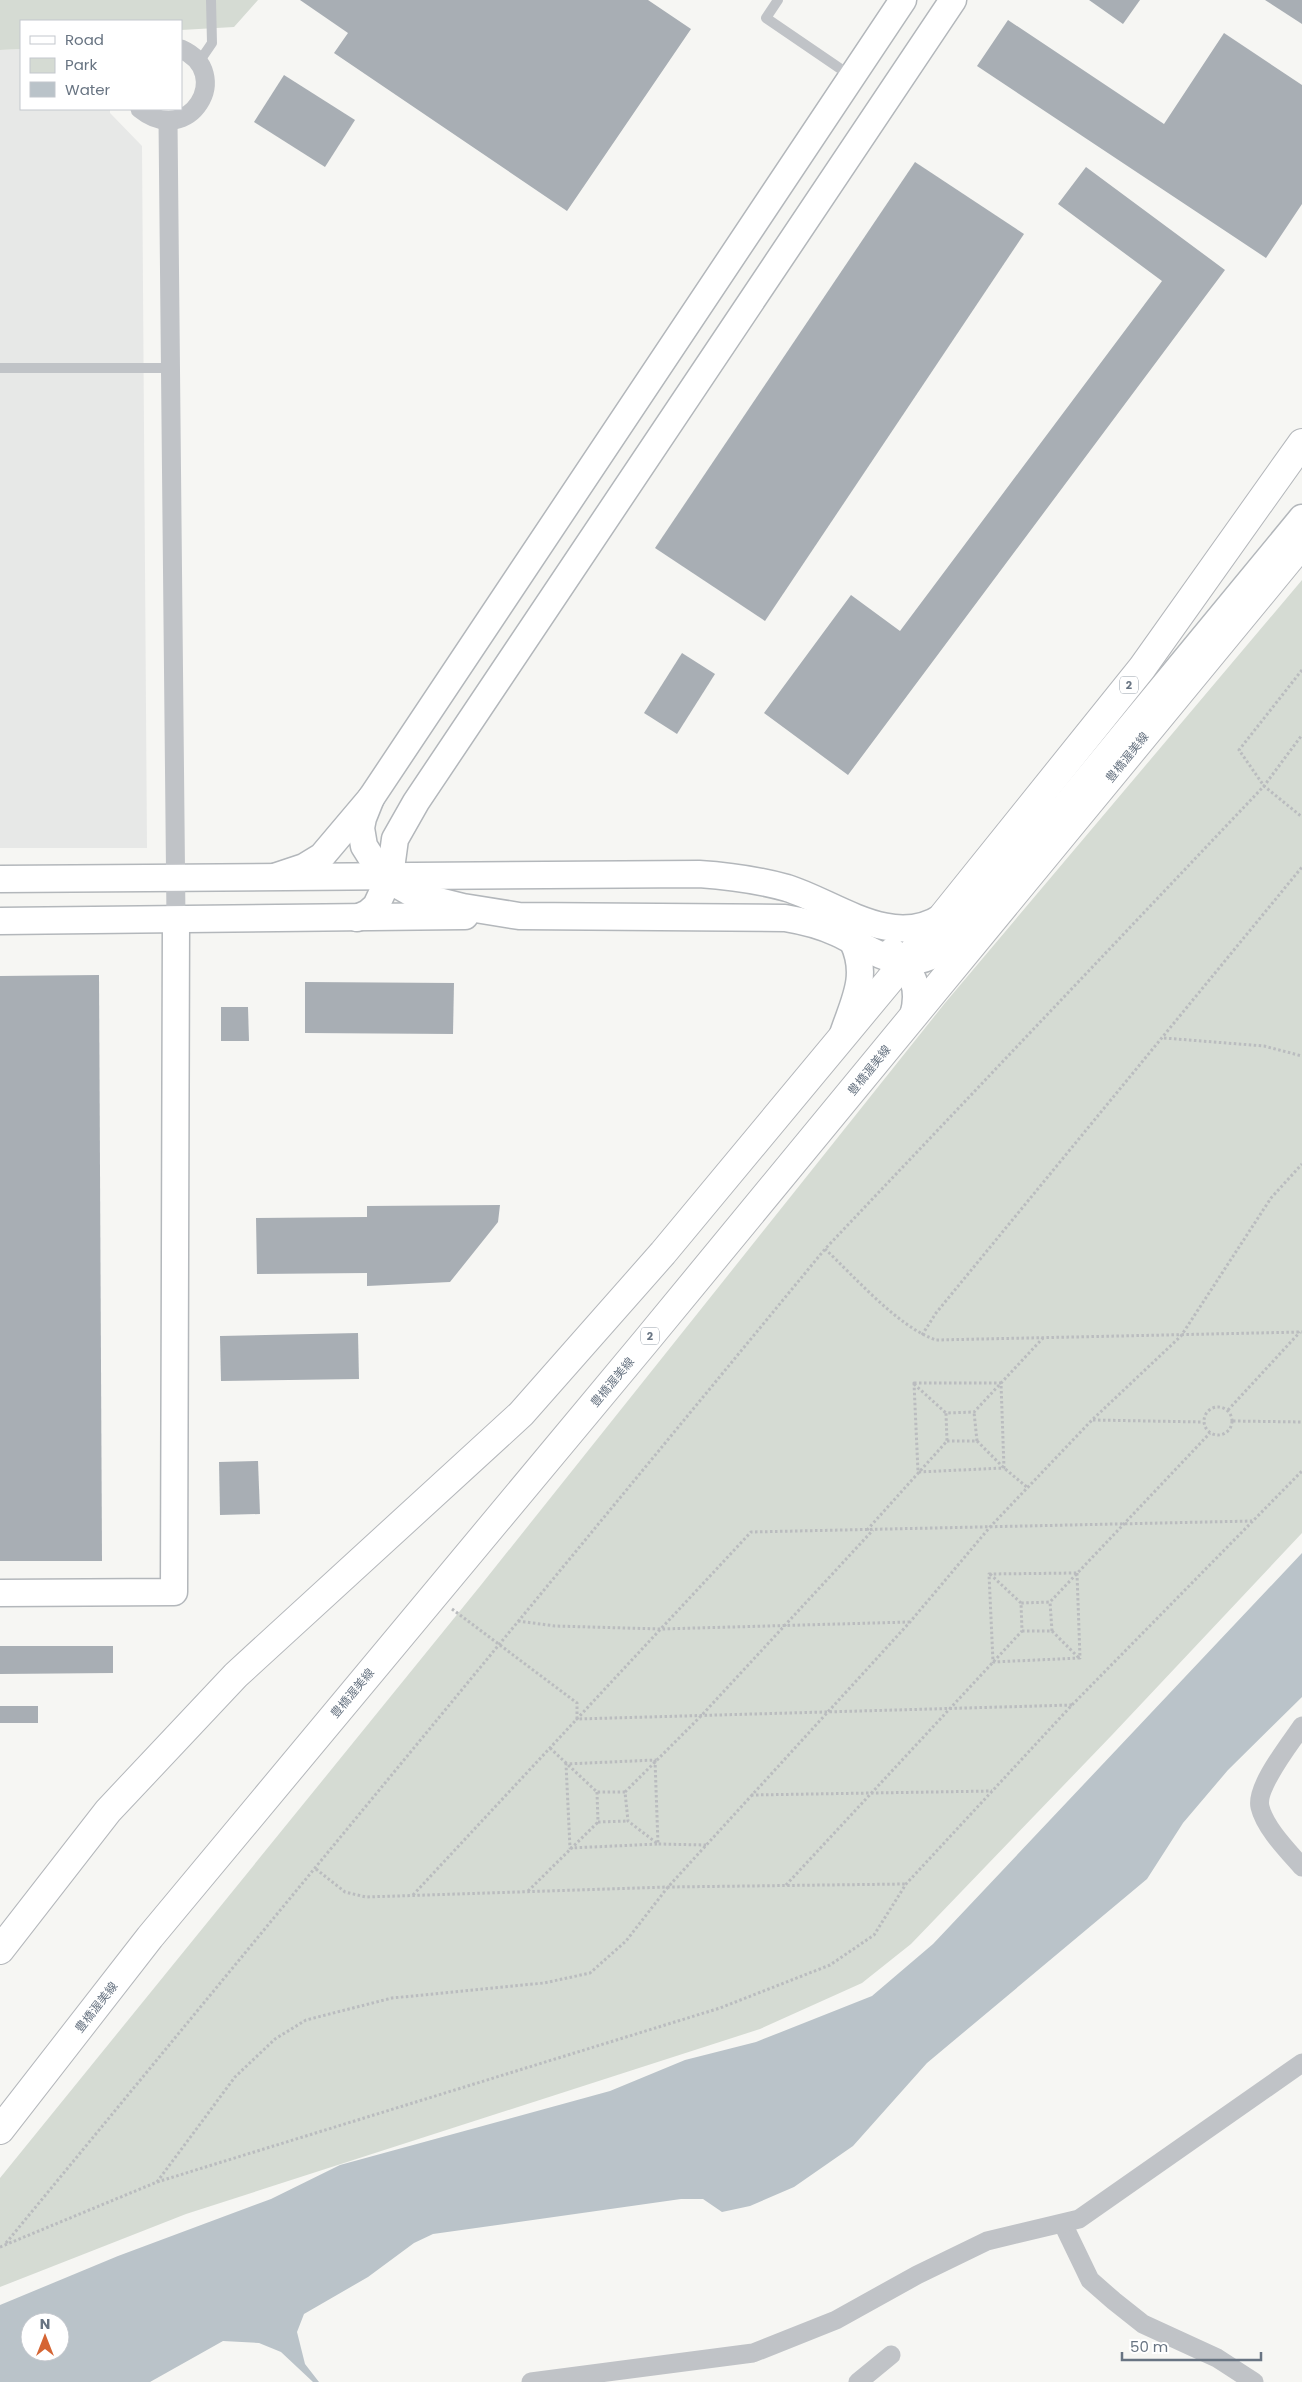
<svg xmlns="http://www.w3.org/2000/svg" width="1302" height="2382" viewBox="0 0 1302 2382" font-family="Poppins,'Noto Sans JP',sans-serif">
<rect width="100%" height="100%" fill="#f6f6f3"/>
<polygon fill="#e7e8e7" points="21,49 21,109 110,109 110,113 142,146 147,848 0,848 0,50"/>
<g fill="#d5dbd3">
<polygon points="0,0 258,0 234,27 181,30 181,21 21,21 21,49 0,50"/>
<polygon points="1302,580 1302,1533 1112,1735 911,1944 862,1983 760,2029 186,2214 0,2287 0,2178 481,1585 945,1003"/>
</g>
<path fill="#bac3c9" fill-rule="evenodd" d="M1302,1553V1697L1228,1770L1183,1823L1147,1879L927,2063L853,2146L794,2187L750,2206L722,2212L703,2199H681L433,2234L414,2243L368,2277L304,2314L297,2332L305,2364L319,2382H313L281,2352L259,2343L223,2341L150,2382H0V2305L118,2256L271,2199L340,2165L610,2091L685,2060L756,2042L872,1996L933,1944ZM30,2322H60V2352H30Z"/>
<g fill="#a8aeb4">
<polygon points="300,0 648,0 691,29 567,211 334,53 348,33"/>
<polygon points="1089,0 1140,0 1123,24"/>
<polygon points="1265,0 1302,0 1302,24"/>
<polygon points="1008,20 1164,124 1224,33 1302,85 1302,204 1266,258 977,66"/>
<polygon points="284,75 355,120 325,167 254,122"/>
<polygon points="915,162 1024,234 765,621 655,548"/>
<polygon points="1086,167 1225,270 848,775 764,713 851,595 900,631 1162,281 1058,204"/>
<polygon points="682,653 715,674 677,734 644,713"/>
<polygon points="99,975 102,1561 0,1561 0,976"/>
<polygon points="305,982 454,983 453,1034 305,1033"/>
<polygon points="221,1007 248,1007 249,1041 221,1041"/>
<polygon points="500,1205 498,1222 450,1282 367,1286 367,1273 257,1274 256,1218 367,1217 367,1206"/>
<polygon points="358,1333 359,1379 221,1381 220,1336"/>
<polygon points="258,1461 260,1514 220,1515 219,1462"/>
<polygon points="0,1646 113,1646 113,1673 0,1674"/>
<rect x="0" y="1706" width="38" height="17"/>
</g>
<g fill="none" stroke-linecap="round" stroke-linejoin="round">
<g stroke="#b3b7bb" stroke-width="29">
<g id="secondary">
<path d="M371,798L363,818L361,828L364,846L376,865L401,887L415,895L463,907L519,916L785,918C803,921 820,925 837,933C881,954 907,980 953,942L1302,518"/>
<polyline points="277,876 304,867 322,856 371,798 903,0"/>
<path d="M0,879L699,874C729,876 758,880 787,888C835,903 892,950 942,917"/>
<polyline points="357,918 368,913 376,906 390,876 395,839 416,802 953,0"/>
<polyline points="0,921 465,916"/>
<path d="M892,951C913,970 921,989 913,1016"/>
<path d="M843,1034C854,1001 869,976 853,942"/>
<polyline points="0,1593 174,1592 176,920"/>
</g>
</g>
<g stroke="#b4b7bb" stroke-width="30">
<g id="primary">
<polyline points="0,1950 108,1811 236,1675 521,1414 663,1253 942,917 1142,668 1302,443"/>
<polyline points="0,2130 150,1937 646,1341 1302,544"/>
</g>
</g>
<g stroke="#babcbf" stroke-width="3" stroke-dasharray="2.5 2.5" stroke-linecap="butt">
<polyline points="1302,670 1239,750 1264,786 1302,817"/>
<polyline points="1164,1038 1264,1046 1302,1056"/>
<path d="M825,1249C855,1277 898,1327 936,1340L1302,1332"/>
<polyline points="922,1335 936,1313 1302,867"/>
<polygon points="914,1383 1001,1383 1004,1468 918,1472"/>
<polyline points="914,1384 946,1413"/>
<circle cx="1218" cy="1421" r="14"/>
<polyline points="1228,1410 1300,1332"/>
<polyline points="1093,1420 1203,1422"/>
<polyline points="1233,1421 1302,1422"/>
<polyline points="947,1441 977,1441 974,1412"/>
<polyline points="977,1441 1004,1468 1028,1488"/>
<polyline points="867,1530 947,1441 946,1413 974,1412 1043,1338"/>
<polygon points="1077,1573 1080,1658 993,1662 989,1574"/>
<polyline points="990,1574 1021,1603"/>
<polyline points="452,1609 577,1703 577,1719 1072,1705"/>
<polyline points="518,1621 555,1626 661,1629 909,1622"/>
<polyline points="1022,1631 1052,1631 1050,1602"/>
<polyline points="1052,1631 1079,1658"/>
<polyline points="550,1748 597,1792 625,1792 628,1821 658,1844 706,1845"/>
<polygon points="655,1760 658,1844 570,1848 566,1764"/>
<polyline points="597,1792 598,1822 628,1821"/>
<polyline points="625,1792 701,1716 873,1530"/>
<polyline points="751,1795 992,1791"/>
<polyline points="316,1869 345,1892 366,1897 668,1887 906,1884"/>
<polyline points="786,1885 1022,1631 1021,1603 1050,1602 1210,1433"/>
<polyline points="528,1891 598,1822"/>
<polyline points="413,1895 751,1532 1252,1521"/>
<polyline points="157,2182 235,2077 275,2039 306,2020 392,1998 544,1983 590,1973 626,1941 668,1887 910,1622 990,1527 1092,1420 1181,1336 1271,1198 1302,1164"/>
<polyline points="6,2243 825,1249 1264,786 1302,735"/>
<polyline points="0,2247 157,2182 720,2008 830,1965 874,1935 906,1884 1072,1705 1302,1471"/>
</g>
<g stroke="#c0c3c7" stroke-width="10">
<polyline points="778,0 766,18 851,76"/>
<polyline points="199,62 212,43 211,0"/>
<polyline points="0,368 170,368"/>
</g>
<g stroke="#c0c3c7" stroke-width="19">
<path d="M140,109C189,149 235,73 181,49"/>
<polyline points="168,121 176,920"/>
<path d="M1302,1726C1291,1743 1255,1787 1260,1807C1265,1828 1288,1851 1302,1867"/>
<polyline points="1063,2224 1090,2280 1114,2301 1143,2324 1217,2358 1254,2382"/>
<polyline points="531,2382 753,2353 836,2320 917,2275 987,2241 1079,2219 1302,2063"/>
<polyline points="858,2382 891,2355"/>
</g>
<use href="#secondary" stroke="#fff" stroke-width="26"/>
<use href="#primary" stroke="#fff" stroke-width="28"/>
</g>
<g text-anchor="middle" dominant-baseline="central" stroke-width="5" stroke-linejoin="round" paint-order="stroke">
<g fill="#fff" stroke="#959ea8" stroke-width="1">
<rect x="1120" y="676.5" width="18" height="17" rx="4"/>
<rect x="641" y="1327.5" width="18" height="17" rx="4"/>
</g>
<g font-size="11" font-weight="bold" fill="#687482">
<text x="1129" y="685">2</text>
<text x="650" y="1336">2</text>
</g>
<g font-size="12" fill="#687482" stroke="#fff">
<text transform="translate(1127 757) rotate(-51)">豊橋渥美線</text>
<text transform="translate(869 1070) rotate(-51)">豊橋渥美線</text>
<text transform="translate(612 1382) rotate(-50)">豊橋渥美線</text>
<text transform="translate(352 1693) rotate(-50)">豊橋渥美線</text>
<text transform="translate(96 2007) rotate(-52)">豊橋渥美線</text>
</g>
</g>
<rect x="20" y="20" width="162" height="90" fill="#ffffff" stroke="#c3c7cd"/>
<rect x="30" y="36" width="25" height="8" fill="#ffffff" stroke="#c3c7cd"/>
<text x="65" y="45" font-size="15" fill="#687482">Road</text>
<rect x="30" y="58" width="25" height="15" fill="#d5dbd3" stroke="#c3c7cd"/>
<text x="65" y="70" font-size="15" fill="#687482">Park</text>
<rect x="30" y="82" width="25" height="15" fill="#bac3c9" stroke="#c3c7cd"/>
<text x="65" y="95" font-size="15" fill="#687482">Water</text>
<g transform="translate(45 2337)"><circle r="24" fill="#ffffff" stroke="#c3c7cd"/>
<path d="M0-4L9 19L0 12L-9 19Z" fill="#d56534"/>
<text y="-8" font-size="14" font-weight="bold" text-anchor="middle" fill="#687482">N</text>
</g>
<path d="M1122 2352v8h139v-8" fill="none" stroke="#687482" stroke-width="2.5"/>
<text x="1130" y="2352" font-size="15" fill="#687482" stroke="#ffffff" stroke-width="4" paint-order="stroke">50 m</text>
</svg>
